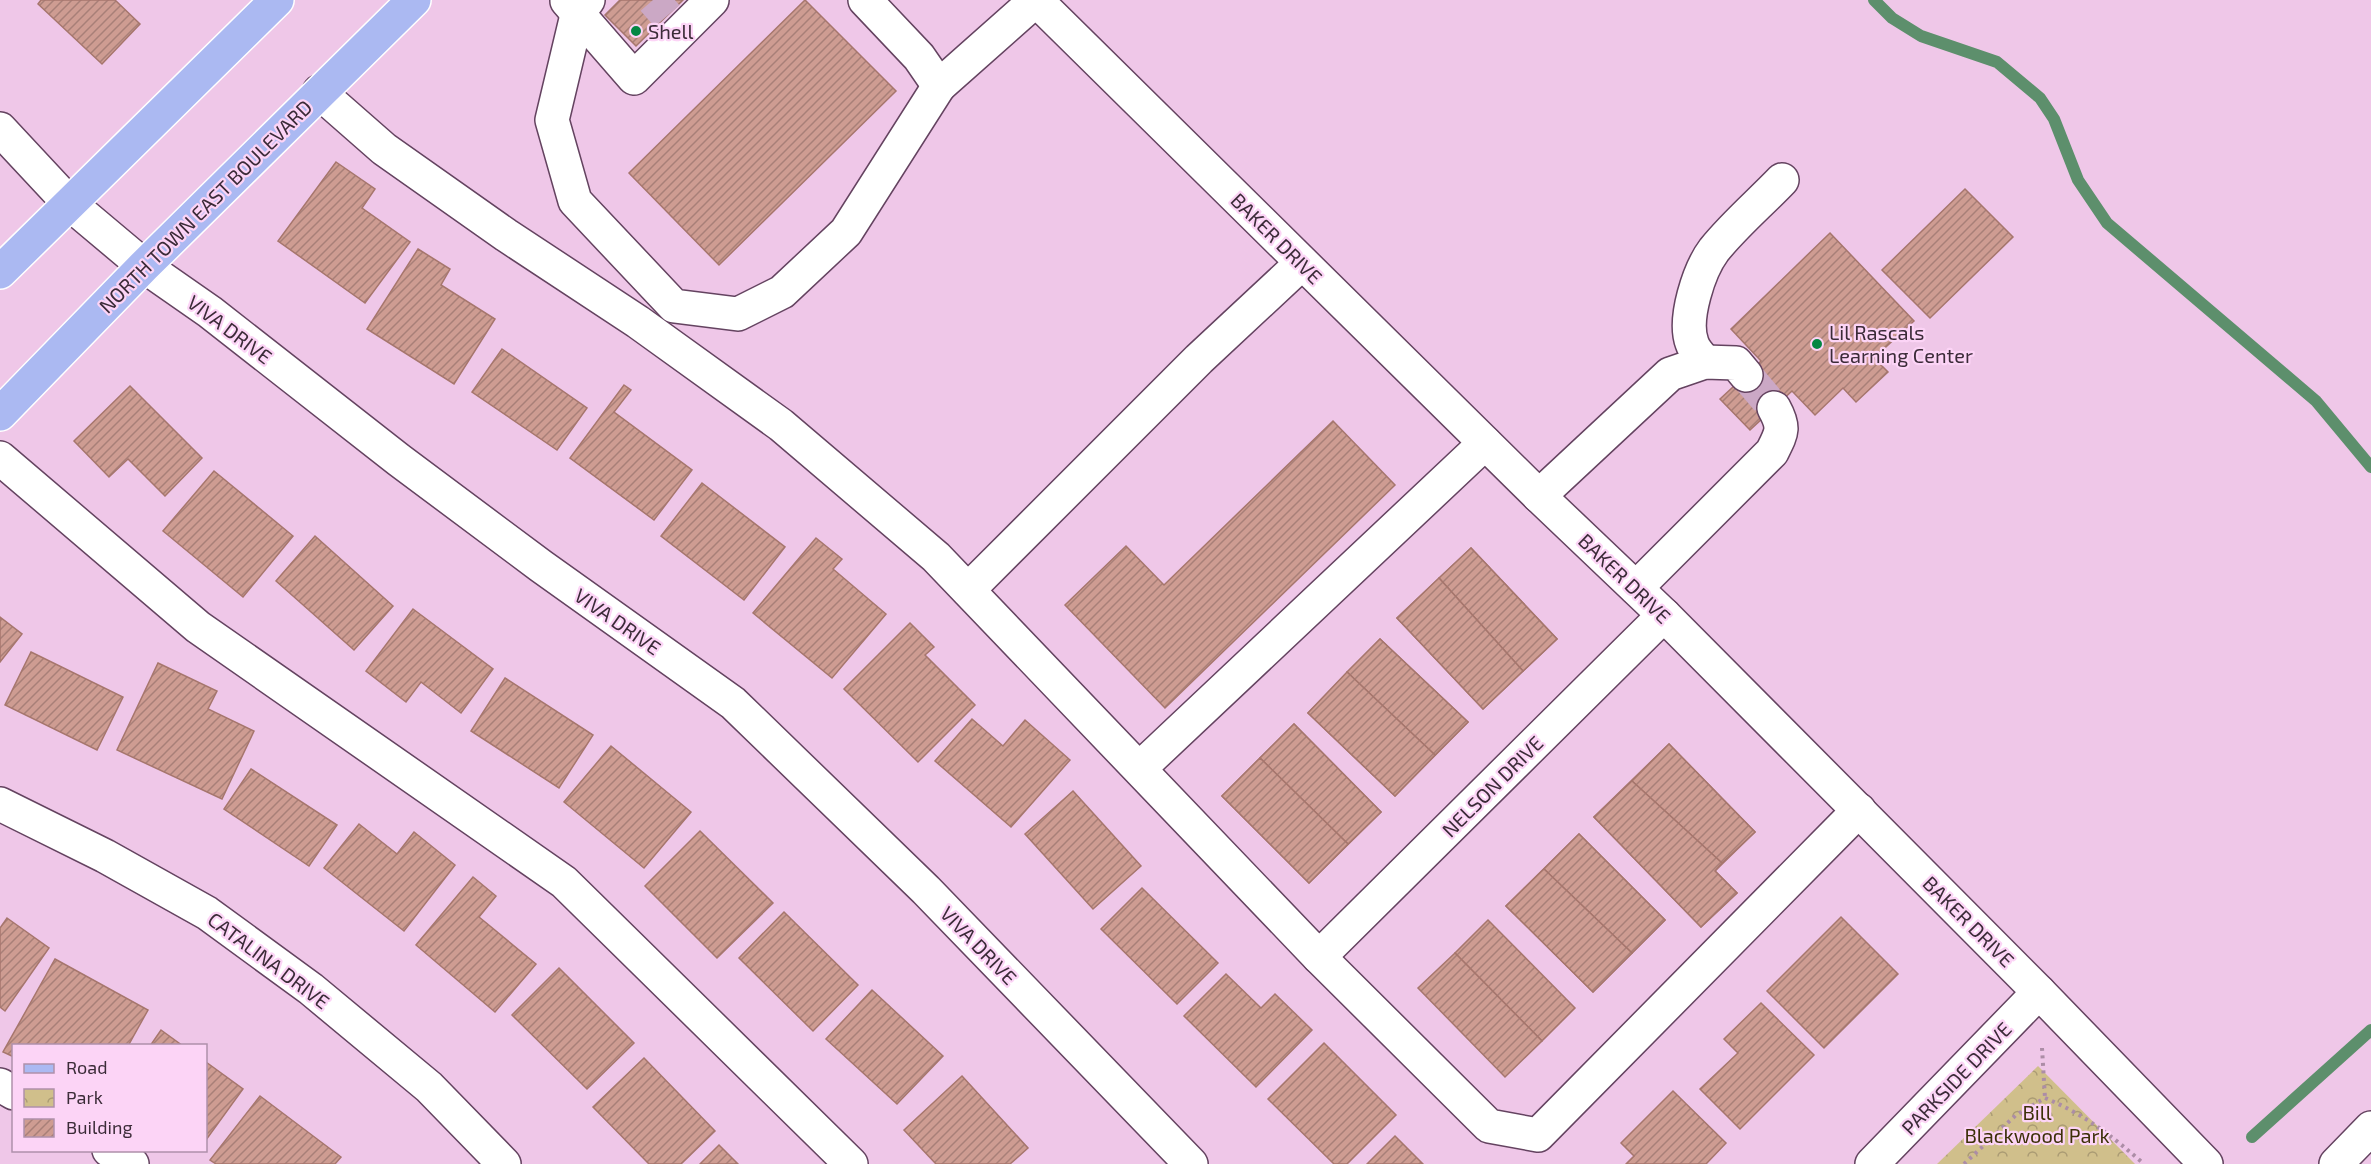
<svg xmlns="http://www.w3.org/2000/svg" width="2371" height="1164" viewBox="0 0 2371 1164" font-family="'Exo 2',sans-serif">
<defs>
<pattern id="park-crowns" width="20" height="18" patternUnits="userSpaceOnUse" patternTransform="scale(1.5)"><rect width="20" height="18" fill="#d0bf8b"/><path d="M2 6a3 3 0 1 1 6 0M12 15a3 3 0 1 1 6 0" fill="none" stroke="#aa9b73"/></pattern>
<pattern id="building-hatch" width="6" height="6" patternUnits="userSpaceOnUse" patternTransform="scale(1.5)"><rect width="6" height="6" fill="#ce9c92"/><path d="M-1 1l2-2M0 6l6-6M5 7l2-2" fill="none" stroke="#a87f78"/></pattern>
</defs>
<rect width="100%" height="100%" fill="#efc7e8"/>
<polygon fill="url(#park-crowns)" points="2038,1066 2135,1164 1937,1164"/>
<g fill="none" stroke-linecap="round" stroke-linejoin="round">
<g stroke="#5d8f6c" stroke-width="12">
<polyline points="1874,0 1892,18 1921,36 1997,62 2040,98 2054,119 2078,180 2107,223 2316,401 2371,467"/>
<polyline points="2252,1137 2371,1030"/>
</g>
</g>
<g fill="url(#building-hatch)" stroke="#a6766d" stroke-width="1.5">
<polygon points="41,0 115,0 140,24 102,64 38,4"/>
<polygon points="620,0 683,0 636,46 605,15"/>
<polygon points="805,0 896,91 719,265 629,173"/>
<polygon points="336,162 375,189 362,208 410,242 365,303 278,241"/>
<polygon points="1965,189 2013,237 1930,318 1882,270"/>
<polygon points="1830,233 1914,321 1874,358 1888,372 1856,402 1843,388 1815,415 1792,391 1750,430 1720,399 1761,361 1731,329"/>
<polygon points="418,249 450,269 441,285 495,319 454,384 367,329"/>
<polygon points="502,349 587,408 557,450 472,392"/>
<polygon points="624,385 631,390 614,412 692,470 654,520 570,458"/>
<polygon points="130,386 202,458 165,496 128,459 109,477 74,441"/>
<polygon points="1333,421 1395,485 1165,708 1065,605 1126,546 1164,585"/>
<polygon points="214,471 293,536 243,597 163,531"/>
<polygon points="702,483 785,547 744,600 661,536"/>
<polygon points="315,536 393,606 354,650 276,581"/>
<polygon points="816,538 842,559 833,569 886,614 832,678 753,613"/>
<polygon points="1471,548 1557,639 1483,709 1397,618"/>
<polygon points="1471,548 1557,639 1523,671 1439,578"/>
<polygon points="1439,578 1523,671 1483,709 1397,618"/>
<polygon points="413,609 493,669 461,713 421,682 406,702 366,671"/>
<polygon points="0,617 22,634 0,662"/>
<polygon points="910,623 934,647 925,655 975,705 918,762 844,689"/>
<polygon points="1380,639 1468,722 1395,796 1308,713"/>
<polygon points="1380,639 1468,722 1435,755 1347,672"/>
<polygon points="31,652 123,697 97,750 5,705"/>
<polygon points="158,663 217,691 208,709 254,731 222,799 117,750"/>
<polygon points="1347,672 1435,755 1395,796 1308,713"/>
<polygon points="505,678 593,735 559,788 471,731"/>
<polygon points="972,719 1003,746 1025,720 1070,760 1011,827 935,761"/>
<polygon points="1294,724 1381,812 1309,883 1222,796"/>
<polygon points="1294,724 1381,812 1348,844 1260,758"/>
<polygon points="1669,744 1755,832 1715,871 1737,893 1701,927 1594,817"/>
<polygon points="1669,744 1755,832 1722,863 1632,781"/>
<polygon points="611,746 691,812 644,868 564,802"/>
<polygon points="1260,758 1348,844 1309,883 1222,796"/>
<polygon points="251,769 337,825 309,866 224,809"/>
<polygon points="1632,781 1722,863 1715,871 1737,893 1701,927 1594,817"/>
<polygon points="1073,791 1141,866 1093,909 1025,834"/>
<polygon points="359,824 397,854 414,832 455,865 404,931 324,868"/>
<polygon points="700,831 773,903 717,958 645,886"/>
<polygon points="1579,834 1665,920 1593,992 1506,906"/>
<polygon points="1579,834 1665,920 1632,953 1544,869"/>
<polygon points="1544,869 1632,953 1593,992 1506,906"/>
<polygon points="473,877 496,896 479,917 536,964 495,1012 416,945"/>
<polygon points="1142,888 1218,963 1177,1004 1101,929"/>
<polygon points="784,912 858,985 813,1031 739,958"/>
<polygon points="1841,917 1898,974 1824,1048 1767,991"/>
<polygon points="7,918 49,948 5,1011 0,1007 0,928"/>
<polygon points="1488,920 1575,1008 1542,1041 1455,953"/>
<polygon points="1455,953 1542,1041 1505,1077 1418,988"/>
<polygon points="55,959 148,1010 128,1046 14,1046 14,1057 3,1052"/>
<polygon points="559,968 634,1043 587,1089 512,1015"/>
<polygon points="1226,974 1261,1008 1275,994 1312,1030 1256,1087 1184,1016"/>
<polygon points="872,990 943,1056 897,1104 826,1039"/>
<polygon points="1761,1003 1814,1055 1740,1129 1700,1089 1738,1053 1724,1039"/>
<polygon points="161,1030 183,1046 150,1046"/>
<polygon points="1324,1043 1396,1115 1347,1164 1334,1164 1268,1099"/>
<polygon points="644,1058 715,1131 681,1164 649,1164 593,1107"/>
<polygon points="206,1062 243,1089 206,1140"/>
<polygon points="962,1076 1028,1148 1010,1164 936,1164 904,1130"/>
<polygon points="1673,1091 1726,1143 1706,1164 1626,1164 1634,1156 1621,1143"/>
<polygon points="260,1096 341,1157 335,1164 216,1164 210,1160"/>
<polygon points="1395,1136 1423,1164 1367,1164"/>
<polygon points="719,1145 738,1164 700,1164"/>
</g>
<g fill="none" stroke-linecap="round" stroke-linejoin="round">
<g stroke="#cba8c5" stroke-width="33" stroke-dasharray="33 16" stroke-linecap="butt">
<polyline points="653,0 667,16"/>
<polyline points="1746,375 1774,408"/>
</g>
<g stroke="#644360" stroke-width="36">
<g id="minor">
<polyline points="588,0 577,15 552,120 575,201 674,306 738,314 782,292 846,232 939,86"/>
<polyline points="865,0 919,57 939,86 1036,0"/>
<polyline points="1036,0 1539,496 1664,615 2039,992 2206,1164"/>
<polyline points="567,1 634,78 712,0"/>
<polyline points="319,92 384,149 506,235 638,322 781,425 936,557 1319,957 1489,1126 1538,1135 1859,810"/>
<polyline points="0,129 69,203 144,266 210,312 399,460 541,566 733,703 926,890 1191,1164"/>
<path d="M1705,362C1701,357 1694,350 1692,343C1683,319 1699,270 1714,250C1734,225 1760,203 1782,180"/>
<polyline points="0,458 198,627 564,882 851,1164"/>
<polyline points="1539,496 1670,374 1705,362 1736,363 1746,375"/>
<path d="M1636,588L1772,452C1782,432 1785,428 1774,408"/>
<polyline points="968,590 1199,359 1302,263"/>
<polyline points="1140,768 1485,443"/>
<polyline points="0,804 105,856 207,913 311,989 429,1087 504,1164"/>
<polyline points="1319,957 1664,615"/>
<polyline points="0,1085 14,1093"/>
<polyline points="109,1150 132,1164"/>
<polyline points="1872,1164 2039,992"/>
<polyline points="2336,1164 2371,1128"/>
</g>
</g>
<g stroke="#fff" stroke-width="36">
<g id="major">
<polyline points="0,272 277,0"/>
<polyline points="0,414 144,266 414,0"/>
</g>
</g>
<g stroke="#ac8da6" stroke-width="4" stroke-dasharray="3 4.5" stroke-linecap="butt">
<polyline points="2042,1048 2045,1098"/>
<path d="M2045,1098C2084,1114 2112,1136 2144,1164"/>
<polyline points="1964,1164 2016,1115 2045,1098"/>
</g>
<use href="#minor" stroke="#fff" stroke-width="33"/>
<use href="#major" stroke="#abb9f2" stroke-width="33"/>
</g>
<g fill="#038743" stroke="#fcd4f6" stroke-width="2">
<circle cx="636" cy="31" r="6"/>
<circle cx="1817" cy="344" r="6"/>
</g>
<g text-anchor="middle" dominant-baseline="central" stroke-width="4.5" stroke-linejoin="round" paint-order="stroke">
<g font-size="20" fill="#3b2b38" stroke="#fcd4f6" text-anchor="start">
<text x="648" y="31">Shell</text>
<text x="1829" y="332">Lil Rascals<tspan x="1829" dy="23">Learning Center</tspan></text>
</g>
<g font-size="20" fill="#3b2b38" stroke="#fcd4f6">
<text transform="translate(205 206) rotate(-45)">NORTH TOWN EAST BOULEVARD</text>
<text transform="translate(1277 238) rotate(45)">BAKER DRIVE</text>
<text transform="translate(230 329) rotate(37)">VIVA DRIVE</text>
<text transform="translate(1625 578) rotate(44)">BAKER DRIVE</text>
<text transform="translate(618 621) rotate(35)">VIVA DRIVE</text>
<text transform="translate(1492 786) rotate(-45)">NELSON DRIVE</text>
<text transform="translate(1969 921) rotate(45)">BAKER DRIVE</text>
<text transform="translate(979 945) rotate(46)">VIVA DRIVE</text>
<text transform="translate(269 960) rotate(37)">CATALINA DRIVE</text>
<text transform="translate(1956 1078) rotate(-46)">PARKSIDE DRIVE</text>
</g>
<g font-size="20" fill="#3c3008" stroke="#fcd4f6">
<text x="2037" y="1112">Bill<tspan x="2037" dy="23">Blackwood Park</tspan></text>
</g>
</g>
<rect x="12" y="1044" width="195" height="108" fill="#fcd4f6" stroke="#af90aa" stroke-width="1.5"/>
<rect x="24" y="1064" width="30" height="9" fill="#abb9f2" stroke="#af90aa" stroke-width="1.5"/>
<text x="66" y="1074" font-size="18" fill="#3b2b38">Road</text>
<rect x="24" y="1089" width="30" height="18" fill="url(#park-crowns)" stroke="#af90aa" stroke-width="1.5"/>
<text x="66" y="1104" font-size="18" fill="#3b2b38">Park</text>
<rect x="24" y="1119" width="30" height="18" fill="url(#building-hatch)" stroke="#af90aa" stroke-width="1.5"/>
<text x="66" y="1134" font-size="18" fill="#3b2b38">Building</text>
</svg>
